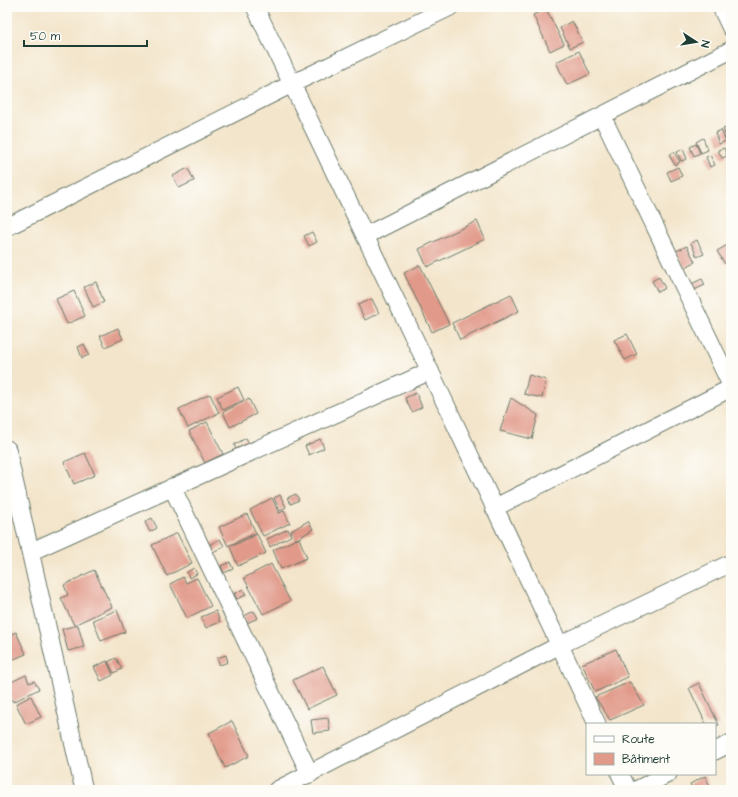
<svg xmlns="http://www.w3.org/2000/svg" width="738" height="797" viewBox="0 0 738 797" font-family="'Architects Daughter',sans-serif">
<rect width="100%" height="100%" fill="#fdfcf7"/>
<filter id="ink" filterUnits="userSpaceOnUse"><feTurbulence type="fractalNoise" baseFrequency=".025" numOctaves="2"/><feDisplacementMap in="SourceGraphic" scale="8" xChannelSelector="R" yChannelSelector="G"/><feConvolveMatrix kernelMatrix="1 2 1 2 8 2 1 2 1" color-interpolation-filters="sRGB"/></filter>
<filter id="wash" filterUnits="userSpaceOnUse"><feTurbulence type="fractalNoise" baseFrequency=".012" numOctaves="4" result="noise"/><feDisplacementMap in="SourceGraphic" scale="16" xChannelSelector="R" yChannelSelector="G"/><feGaussianBlur stdDeviation="0.9" result="paint"/><feColorMatrix in="noise" values="0 0 0 0 0 0 0 0 0 0 0 0 0 0 0 0 0 1.4 0 .05"/><feComposite in="paint" operator="in"/></filter>
<g filter="url(#wash)">
<rect width="100%" height="100%" fill="#f3e5cb"/>
<g id="blocks">
<g fill="#e19a8a">
<polygon points="546,9 564,44 550,51 533,15"/>
<polygon points="572,21 583,42 570,48 560,28"/>
<polygon points="579,51 590,74 567,85 556,62"/>
<polygon points="731,126 731,139 728,141 723,129"/>
<polygon points="721,130 726,141 719,144 715,133"/>
<polygon points="703,138 708,150 701,153 696,142"/>
<polygon points="696,144 700,153 694,156 690,147"/>
<polygon points="724,148 727,156 722,158 718,150"/>
<polygon points="683,149 687,159 681,161 677,152"/>
<polygon points="674,152 680,162 675,165 669,155"/>
<polygon points="710,155 715,165 710,167 706,157"/>
<polygon points="678,167 682,176 671,181 667,172"/>
<polygon points="188,168 194,181 179,188 173,176"/>
<polygon points="477,221 485,239 427,267 419,249"/>
<polygon points="312,232 317,242 309,246 304,236"/>
<polygon points="697,240 704,254 697,257 691,243"/>
<polygon points="731,243 731,260 725,264 717,251"/>
<polygon points="687,246 695,262 684,268 676,251"/>
<polygon points="420,265 449,324 432,332 404,273"/>
<polygon points="659,277 665,288 658,292 652,281"/>
<polygon points="702,279 705,285 692,291 689,285"/>
<polygon points="96,282 104,302 93,307 84,287"/>
<polygon points="74,291 85,316 67,324 56,299"/>
<polygon points="511,294 519,311 460,340 452,323"/>
<polygon points="372,299 379,313 365,320 358,305"/>
<polygon points="118,328 123,339 105,347 100,336"/>
<polygon points="627,334 637,354 625,360 614,340"/>
<polygon points="84,344 89,355 82,358 78,347"/>
<polygon points="529,375 546,380 542,398 524,394"/>
<polygon points="238,387 244,400 223,410 217,397"/>
<polygon points="416,393 422,407 412,412 405,398"/>
<polygon points="210,394 219,413 188,428 179,409"/>
<polygon points="511,398 538,415 532,439 500,431"/>
<polygon points="249,399 256,414 230,427 223,412"/>
<polygon points="207,422 223,454 205,463 189,431"/>
<polygon points="246,438 251,447 238,453 234,445"/>
<polygon points="320,439 324,448 309,455 305,446"/>
<polygon points="85,453 95,475 74,484 64,462"/>
<polygon points="296,494 299,500 291,504 287,498"/>
<polygon points="280,495 286,507 280,511 274,498"/>
<polygon points="272,498 279,513 284,511 290,523 263,536 250,510"/>
<polygon points="247,514 256,533 228,546 219,527"/>
<polygon points="152,518 157,528 150,532 145,522"/>
<polygon points="308,521 313,529 296,540 291,531"/>
<polygon points="288,529 291,536 270,547 267,539"/>
<polygon points="177,533 192,563 167,576 152,545"/>
<polygon points="257,534 266,553 238,566 230,547"/>
<polygon points="299,538 307,558 281,569 273,550"/>
<polygon points="220,539 224,546 213,552 209,545"/>
<polygon points="230,562 233,569 224,573 221,566"/>
<polygon points="271,564 290,601 263,614 244,578"/>
<polygon points="194,568 197,574 189,578 187,572"/>
<polygon points="94,570 112,607 74,625 61,598 68,595 64,585"/>
<polygon points="183,577 186,583 197,578 211,606 187,618 170,584"/>
<polygon points="243,589 246,595 237,599 234,594"/>
<polygon points="117,610 125,632 101,641 93,620"/>
<polygon points="216,611 220,622 206,628 201,617"/>
<polygon points="254,611 258,618 247,623 244,616"/>
<polygon points="78,625 84,647 68,651 62,629"/>
<polygon points="16,632 26,654 7,662 7,636"/>
<polygon points="616,649 628,677 595,692 582,664"/>
<polygon points="226,655 228,662 220,665 217,658"/>
<polygon points="116,658 122,669 114,673 108,662"/>
<polygon points="107,661 113,675 101,681 94,667"/>
<polygon points="323,666 337,695 307,709 293,680"/>
<polygon points="26,675 29,683 34,681 39,689 13,702 7,691 7,684"/>
<polygon points="630,682 644,705 610,720 595,697"/>
<polygon points="699,683 719,725 715,726 715,724 706,724 689,688"/>
<polygon points="31,696 41,717 26,724 16,704"/>
<polygon points="328,718 330,731 313,733 311,720"/>
<polygon points="232,721 249,756 225,768 209,733"/>
<polygon points="705,776 712,790 693,790 690,784"/>
</g>
</g>
</g>
<g filter="url(#ink)">
<use href="#blocks" fill-opacity="0" stroke="#697869" stroke-width="1"/>
<g fill="none" stroke-linecap="round" stroke-linejoin="round">
<g stroke="#697869" stroke-width="19">
<g id="minor">
<polyline points="255,7 430,371 597,724"/>
<polyline points="721,7 731,28"/>
<polyline points="602,116 731,385"/>
<polyline points="7,227 292,84 450,7"/>
<polyline points="365,236 731,50"/>
<polyline points="7,449 84,790"/>
<polyline points="172,487 310,774"/>
<polyline points="494,508 731,388"/>
<polyline points="30,552 430,371"/>
<polyline points="715,751 731,743"/>
<polyline points="620,774 628,790"/>
<polyline points="277,790 560,645 731,563"/>
<polyline points="636,790 668,774"/>
</g>
</g>
<use href="#minor" stroke="#fff" stroke-width="17"/>
</g>
</g>
<rect width="738" height="797" fill="none" stroke="#fdfcf7" stroke-width="24"/>
<rect x="586" y="723" width="130" height="52" fill="#fdfcf7" stroke="#a4b0a9"/>
<rect x="594" y="736" width="20" height="6" fill="#ffffff" stroke="#a4b0a9"/>
<text x="622" y="743" font-size="12" fill="#1f3d34">Route</text>
<rect x="594" y="753" width="20" height="12" fill="#e19a8a" stroke="#a4b0a9"/>
<text x="622" y="763" font-size="12" fill="#1f3d34">Bâtiment</text>
<g transform="translate(696 42) rotate(102)" stroke="#fdfcf7" stroke-width="3" paint-order="stroke">
<path d="M0-3L7 15L0 10L-7 15Z" fill="#1f3d34"/>
<text y="-6" font-size="11" font-weight="bold" text-anchor="middle" fill="#1f3d34">N</text>
</g>
<path d="M24 40v6h123v-6" fill="none" stroke="#1f3d34" stroke-width="2"/>
<text x="30" y="40" font-size="12" fill="#1f3d34" stroke="#fdfcf7" stroke-width="3" paint-order="stroke">50 m</text>
</svg>
